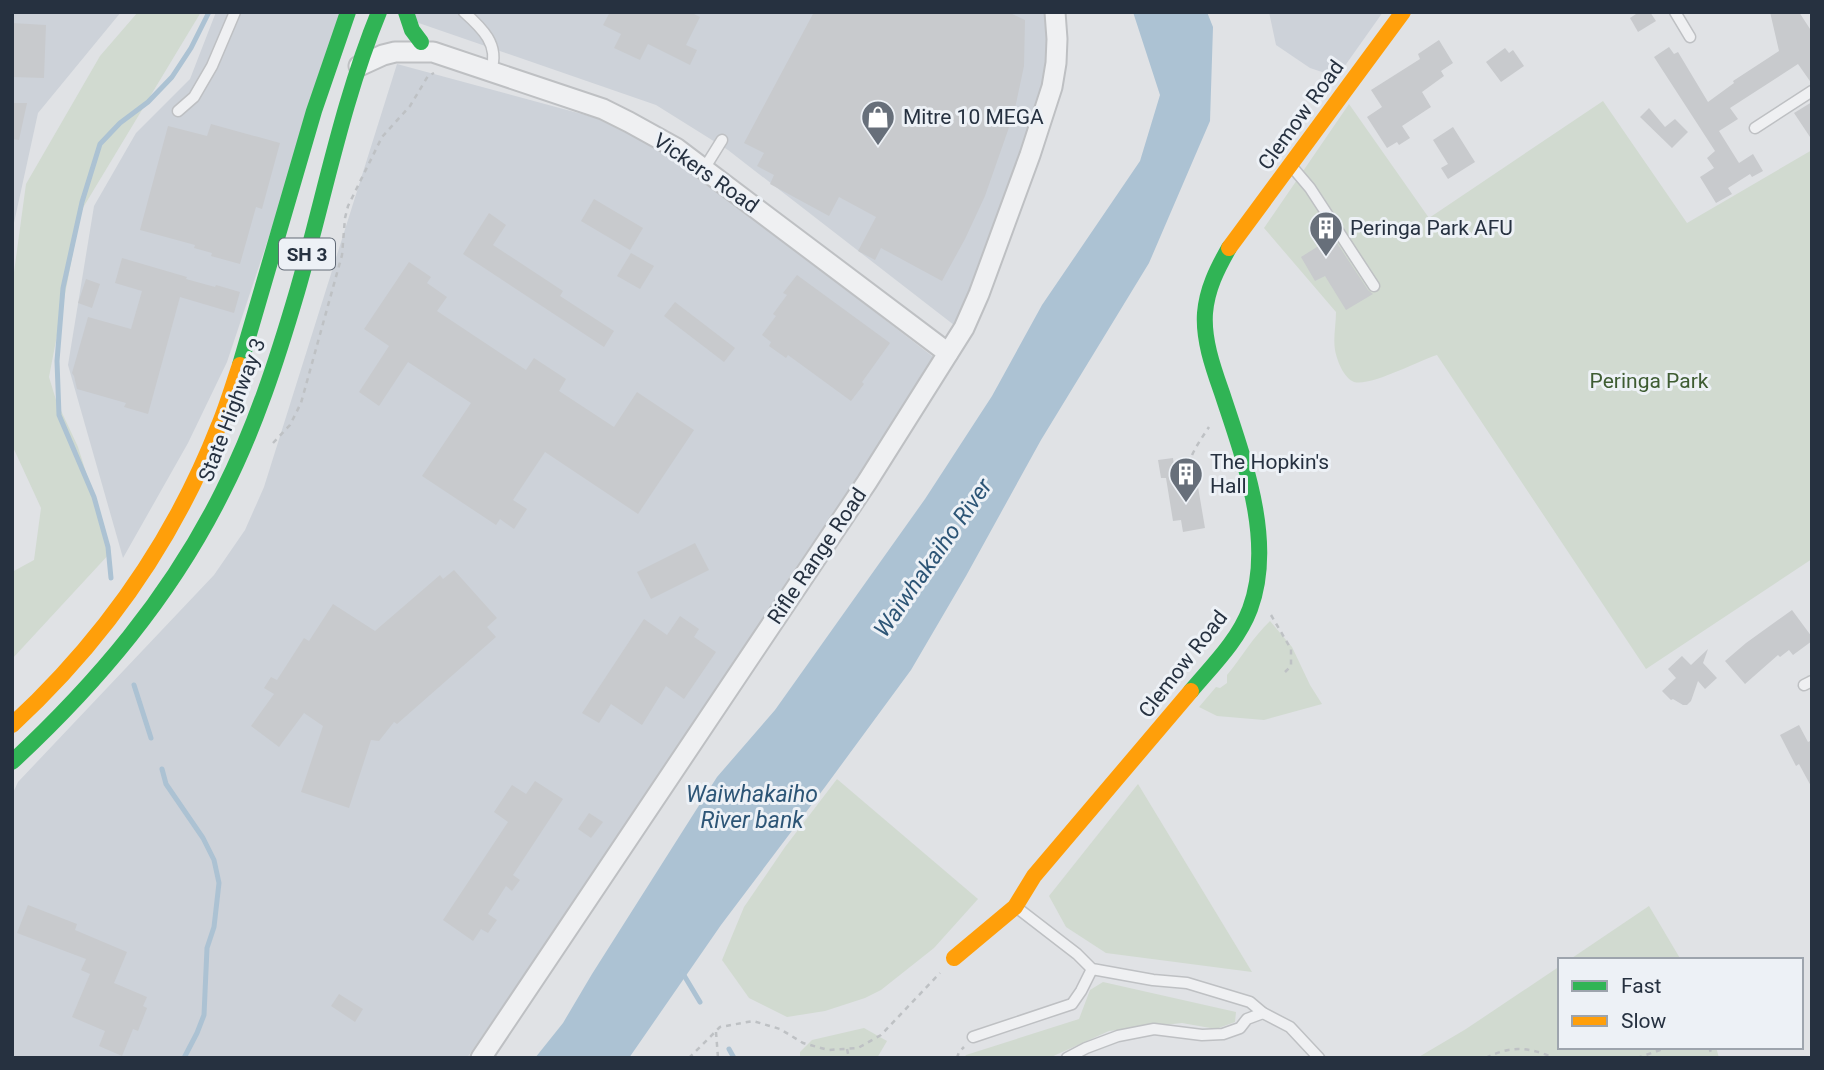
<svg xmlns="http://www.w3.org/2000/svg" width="1824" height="1070" viewBox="0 0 1824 1070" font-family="Roboto,sans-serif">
<rect width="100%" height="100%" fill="#e0e2e5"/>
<g fill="#cdd2d9">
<polygon points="12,12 121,12 38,113 12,232"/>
<polygon points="216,12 344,12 227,362 188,443 123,558 68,365 94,206 136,133 190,79"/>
<polygon points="414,12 1052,12 1050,79 995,252 954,325 728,150 656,105 410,20"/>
<polygon points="1269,12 1383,12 1337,77 1310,68 1276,45"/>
<polygon points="397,64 615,123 670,154 932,356 939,369 467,1058 12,1058 12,795 18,782 214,575 245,530 264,487"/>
</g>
<g fill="#d1dad0">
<polygon points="138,12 201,12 81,211 49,377 56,400 78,447 111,552 12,659 12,572 34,560 41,508 12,445 12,287 26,184 100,56"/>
<path d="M1603,101L1687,223L1812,150V559L1646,669L1437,355C1420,360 1370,387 1354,382C1344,378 1337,361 1335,350C1333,339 1336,324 1336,312L1264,228L1349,104L1429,218Z"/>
<path d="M1270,621L1292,647L1310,685L1322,704L1264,720L1217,716L1199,707L1216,687L1220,688L1227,683V675C1242,657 1253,637 1270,621Z"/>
<polygon points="837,779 978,899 934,948 881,990 865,998 825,1011 787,1017 749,998 722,960 744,907 785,847"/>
<polygon points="1138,784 1252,972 1106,953 1066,927 1049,896"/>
<polygon points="1649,906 1681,960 1569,960"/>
<polygon points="1560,966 1560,1047 1716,1047 1719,1058 1417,1058 1466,1029"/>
<polygon points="1103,982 1236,1012 1235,1022 1216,1029 1182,1023 1109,1031 1049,1058 964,1058 966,1055 1079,1019 1090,990"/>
<polygon points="864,1028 887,1041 877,1058 800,1058 800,1052 812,1040"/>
</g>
<polygon fill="#acc2d3" points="1133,12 1207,12 1213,27 1210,121 1149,263 1041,440 966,576 911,670 825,787 721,925 629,1058 535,1058 563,1023 592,974 717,777 775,710 925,499 992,396 1042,305 1140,161 1160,95"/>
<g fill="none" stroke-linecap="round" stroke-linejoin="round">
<g stroke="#acc2d3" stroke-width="5">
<polyline points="111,578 108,547 94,497 59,415 57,361 63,288 82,202 100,144 120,123 148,102 172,77 191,48 209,12"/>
<polyline points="134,685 151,738"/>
<polyline points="162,769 166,784 203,838 214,860 219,883 214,927 207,948 204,1015 197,1033 184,1058"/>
<polyline points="682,972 700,1002"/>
<polyline points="729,1049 734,1058"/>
</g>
</g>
<g fill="#c8cacd">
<polygon points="610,12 690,12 700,17 686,45 697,50 690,65 648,44 640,60 614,48 621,34 603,25"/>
<polygon points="814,12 1008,12 1025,20 1024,66 1014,113 985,196 965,239 942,281 881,248 875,260 858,251 876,217 839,197 829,216 770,184 774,175 757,166 764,153 744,143"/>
<polygon points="1639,12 1650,12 1656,21 1638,32 1630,18"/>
<polygon points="1770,12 1799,12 1812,32 1812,84 1798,64 1730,108 1738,119 1719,131 1739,163 1753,154 1763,171 1752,177 1750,174 1728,188 1732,194 1716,203 1700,177 1714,168 1707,158 1715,151 1654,57 1669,47 1674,54 1678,52 1708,102 1734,83 1733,81 1779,51"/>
<polygon points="12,23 46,25 44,78 12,77"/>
<polygon points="1439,40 1453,63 1441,71 1444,76 1422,92 1431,107 1402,126 1410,138 1399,145 1397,142 1387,148 1367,117 1382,107 1371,90 1420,59 1418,54"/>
<polygon points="1505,48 1509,53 1513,50 1524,66 1501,82 1486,62"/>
<polygon points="1812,102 1812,140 1794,113"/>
<polygon points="13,103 27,103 19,140 12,139"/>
<polygon points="1649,108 1665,127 1675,119 1688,132 1672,148 1640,117"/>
<polygon points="211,124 280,143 262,209 256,207 240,264 211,256 212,253 194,248 195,245 140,230 168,126 207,136"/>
<polygon points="1453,127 1475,162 1448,179 1441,168 1448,164 1433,140"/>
<polygon points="594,199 643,228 630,250 581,221"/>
<polygon points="489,213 506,225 493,245 563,291 560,296 614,331 604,347 463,254"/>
<polygon points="1333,237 1368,290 1373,294 1346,310 1325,276 1315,281 1301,257"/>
<polygon points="631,253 654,266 640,289 617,276"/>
<polygon points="122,258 187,277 186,279 215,287 216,285 240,292 234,313 180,297 148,414 124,407 126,403 77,389 74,376 72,373 88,317 131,329 142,291 115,283"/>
<polygon points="409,262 431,277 427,283 447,297 437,311 526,370 534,358 566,379 559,391 614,427 637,392 694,430 638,514 545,452 513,500 527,509 514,529 500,519 496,525 422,476 471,403 408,362 379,406 359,392 389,346 364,329"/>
<polygon points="797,275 890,343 862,382 864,384 851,401 788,355 786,358 769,346 771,342 762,335 776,316 773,314 787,295 783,293"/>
<polygon points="86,279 100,284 92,308 78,303"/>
<polygon points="675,302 735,348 724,362 664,316"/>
<polygon points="1173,458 1175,475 1189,473 1190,476 1196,475 1205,528 1183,532 1181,520 1173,521 1166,478 1161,478 1158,460"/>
<polygon points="695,543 709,570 651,599 637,572"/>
<polygon points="454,570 497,618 487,627 496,637 397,724 394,722 379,741 371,740 349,808 301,792 323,726 304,713 279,747 251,726 274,694 264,688 271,677 277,680 304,638 309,641 333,604 375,631 440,575 443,579"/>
<polygon points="1792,610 1812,637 1812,641 1793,655 1789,650 1780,657 1778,655 1745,684 1725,661 1746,643"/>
<polygon points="680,616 699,629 694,637 716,652 684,699 666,686 642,725 611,704 599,723 582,713 644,619 667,635"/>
<polygon points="1708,649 1703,663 1717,678 1705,689 1698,681 1691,701 1687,705 1683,705 1673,699 1671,700 1662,691 1676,678 1668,669 1682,656 1691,665"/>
<polygon points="1799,725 1808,742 1812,740 1812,788 1799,764 1796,766 1780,735"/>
<polygon points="535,781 563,799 513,875 520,880 512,891 506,886 488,914 497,920 488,933 481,929 473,941 443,920 508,822 494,812 512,785 526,794"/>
<polygon points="589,813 603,822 591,838 578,829"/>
<polygon points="28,905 77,924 75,930 127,952 114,983 147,997 143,1006 147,1008 138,1031 133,1029 122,1056 99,1046 105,1031 72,1017 90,974 81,970 86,959 17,933"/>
<polygon points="339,994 363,1009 355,1022 331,1006"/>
</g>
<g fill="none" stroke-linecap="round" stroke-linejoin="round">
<g stroke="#bec0c3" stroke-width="13">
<g id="lane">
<path d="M464,12C482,28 500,45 491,70"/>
<polyline points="1675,12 1690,37"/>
<polyline points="178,111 194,97 212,66 235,12"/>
<polyline points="1755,128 1812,91"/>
<polyline points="1293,168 1310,188 1374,286"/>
<polyline points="704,169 722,140"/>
<polyline points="1804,685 1812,681"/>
<polyline points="1016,907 1077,954 1092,969 1153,980 1187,983 1250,1002 1263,1013 1290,1027 1319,1058"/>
<polyline points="973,1037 1072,1004 1081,991 1092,969"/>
<polyline points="1067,1058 1086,1048 1118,1036 1154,1029 1202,1035 1223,1034 1240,1028 1247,1019 1263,1013"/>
</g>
</g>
<g stroke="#bec0c3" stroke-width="23">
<g id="street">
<polyline points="359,66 383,55 395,52 433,52 603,109 629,122 676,148 948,353"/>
<polyline points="481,1058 867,482 964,328 979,294 1030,155 1052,87 1056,63 1057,39 1055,12"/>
</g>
</g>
<g stroke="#bec1c4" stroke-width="2.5" stroke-dasharray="5 5" stroke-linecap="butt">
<polyline points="273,443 290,425 301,403 342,255 345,218 348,206 382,137 410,106 428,76 434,73"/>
<path d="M1186,474C1189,456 1199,442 1209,427"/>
<polyline points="1271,615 1291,649 1291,666 1285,672"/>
<polyline points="716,1032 718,1058"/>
<polyline points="1709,1047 1713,1058"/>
<polyline points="847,1049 849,1058"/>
<polyline points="689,1058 720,1027 753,1021 780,1029 803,1043 828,1050 858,1048 881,1035 940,973"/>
<polyline points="957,1058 959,1052 964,1047"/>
<path d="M1486,1058C1511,1045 1529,1047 1554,1058"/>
<polyline points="1637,1058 1669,1047"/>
</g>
<use href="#lane" stroke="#eff0f2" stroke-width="10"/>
<use href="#street" stroke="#eff0f2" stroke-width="19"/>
<g stroke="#30b455" stroke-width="16">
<polyline points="406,12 412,30 421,42"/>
<polyline points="240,365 314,111 348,12"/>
<path d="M1191,691C1212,666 1238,641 1250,609C1275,542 1244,460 1223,396C1214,370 1203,341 1205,313C1207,289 1217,269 1229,248"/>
<path d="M12,762C97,683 171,596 223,491C255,428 277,360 297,292C324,199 342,102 379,12"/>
</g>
<g stroke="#ff9f0a" stroke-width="16">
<polyline points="1229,248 1403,12"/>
<path d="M12,725C104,640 173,543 219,425C227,406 233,385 240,365"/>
<polyline points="954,958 1015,907 1034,876 1191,691"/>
</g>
</g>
<defs>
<g id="shop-pin" transform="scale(1.75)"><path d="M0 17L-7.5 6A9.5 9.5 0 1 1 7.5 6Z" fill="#676f7a" stroke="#edf1f6"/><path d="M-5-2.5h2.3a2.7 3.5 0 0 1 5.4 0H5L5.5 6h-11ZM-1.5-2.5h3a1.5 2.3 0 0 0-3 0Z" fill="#fff"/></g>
<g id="building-pin" transform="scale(1.75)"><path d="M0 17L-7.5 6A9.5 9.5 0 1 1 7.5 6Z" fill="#676f7a" stroke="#edf1f6"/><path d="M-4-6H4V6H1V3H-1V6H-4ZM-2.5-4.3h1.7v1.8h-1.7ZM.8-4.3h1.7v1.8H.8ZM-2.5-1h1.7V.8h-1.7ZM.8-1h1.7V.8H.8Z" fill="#fff"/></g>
</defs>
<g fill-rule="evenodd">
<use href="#shop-pin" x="878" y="117"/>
<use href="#building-pin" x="1326" y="228"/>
<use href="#building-pin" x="1186" y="474"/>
</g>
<g text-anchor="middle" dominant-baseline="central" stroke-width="6" stroke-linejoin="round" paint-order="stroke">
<rect fill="#edf1f6" stroke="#626b77" stroke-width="2" x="279" y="238.5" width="56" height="31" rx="5"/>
<g font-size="19" font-weight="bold" fill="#263140">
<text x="307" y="254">SH 3</text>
</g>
<g font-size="21" fill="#263140" stroke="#edf1f6">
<text transform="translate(1301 115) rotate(-54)">Clemow Road</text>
<text transform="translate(706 173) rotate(35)">Vickers Road</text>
<text transform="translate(232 410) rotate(-69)">State Highway 3</text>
<text transform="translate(817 556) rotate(-56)">Rifle Range Road</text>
<text transform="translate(1183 664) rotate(-52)">Clemow Road</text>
</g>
<g font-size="21" fill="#263140" stroke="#edf1f6" text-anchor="start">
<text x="903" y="117">Mitre 10 MEGA</text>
<text x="1350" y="228">Peringa Park AFU</text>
<text x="1210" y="462">The Hopkin's<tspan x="1210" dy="24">Hall</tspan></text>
</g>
<g font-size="21" fill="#3e5c32" stroke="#edf1f6">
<text x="1649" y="381">Peringa Park</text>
</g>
<g font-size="23" font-style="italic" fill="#2d5576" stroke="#edf1f6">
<text transform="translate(933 558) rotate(-55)">Waiwhakaiho River</text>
<text x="752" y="794">Waiwhakaiho<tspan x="752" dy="26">River bank</tspan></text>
</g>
</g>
<rect width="1824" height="1070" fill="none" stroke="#263140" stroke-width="28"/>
<rect x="1558" y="958" width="245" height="91" fill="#edf1f6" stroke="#9da4ad" stroke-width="2"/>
<rect x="1572" y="981" width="35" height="10" fill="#30b455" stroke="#9da4ad" stroke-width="2"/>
<text x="1621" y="993" font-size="21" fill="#263140">Fast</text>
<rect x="1572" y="1016" width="35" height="10" fill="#ff9f0a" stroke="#9da4ad" stroke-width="2"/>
<text x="1621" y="1028" font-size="21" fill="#263140">Slow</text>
</svg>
